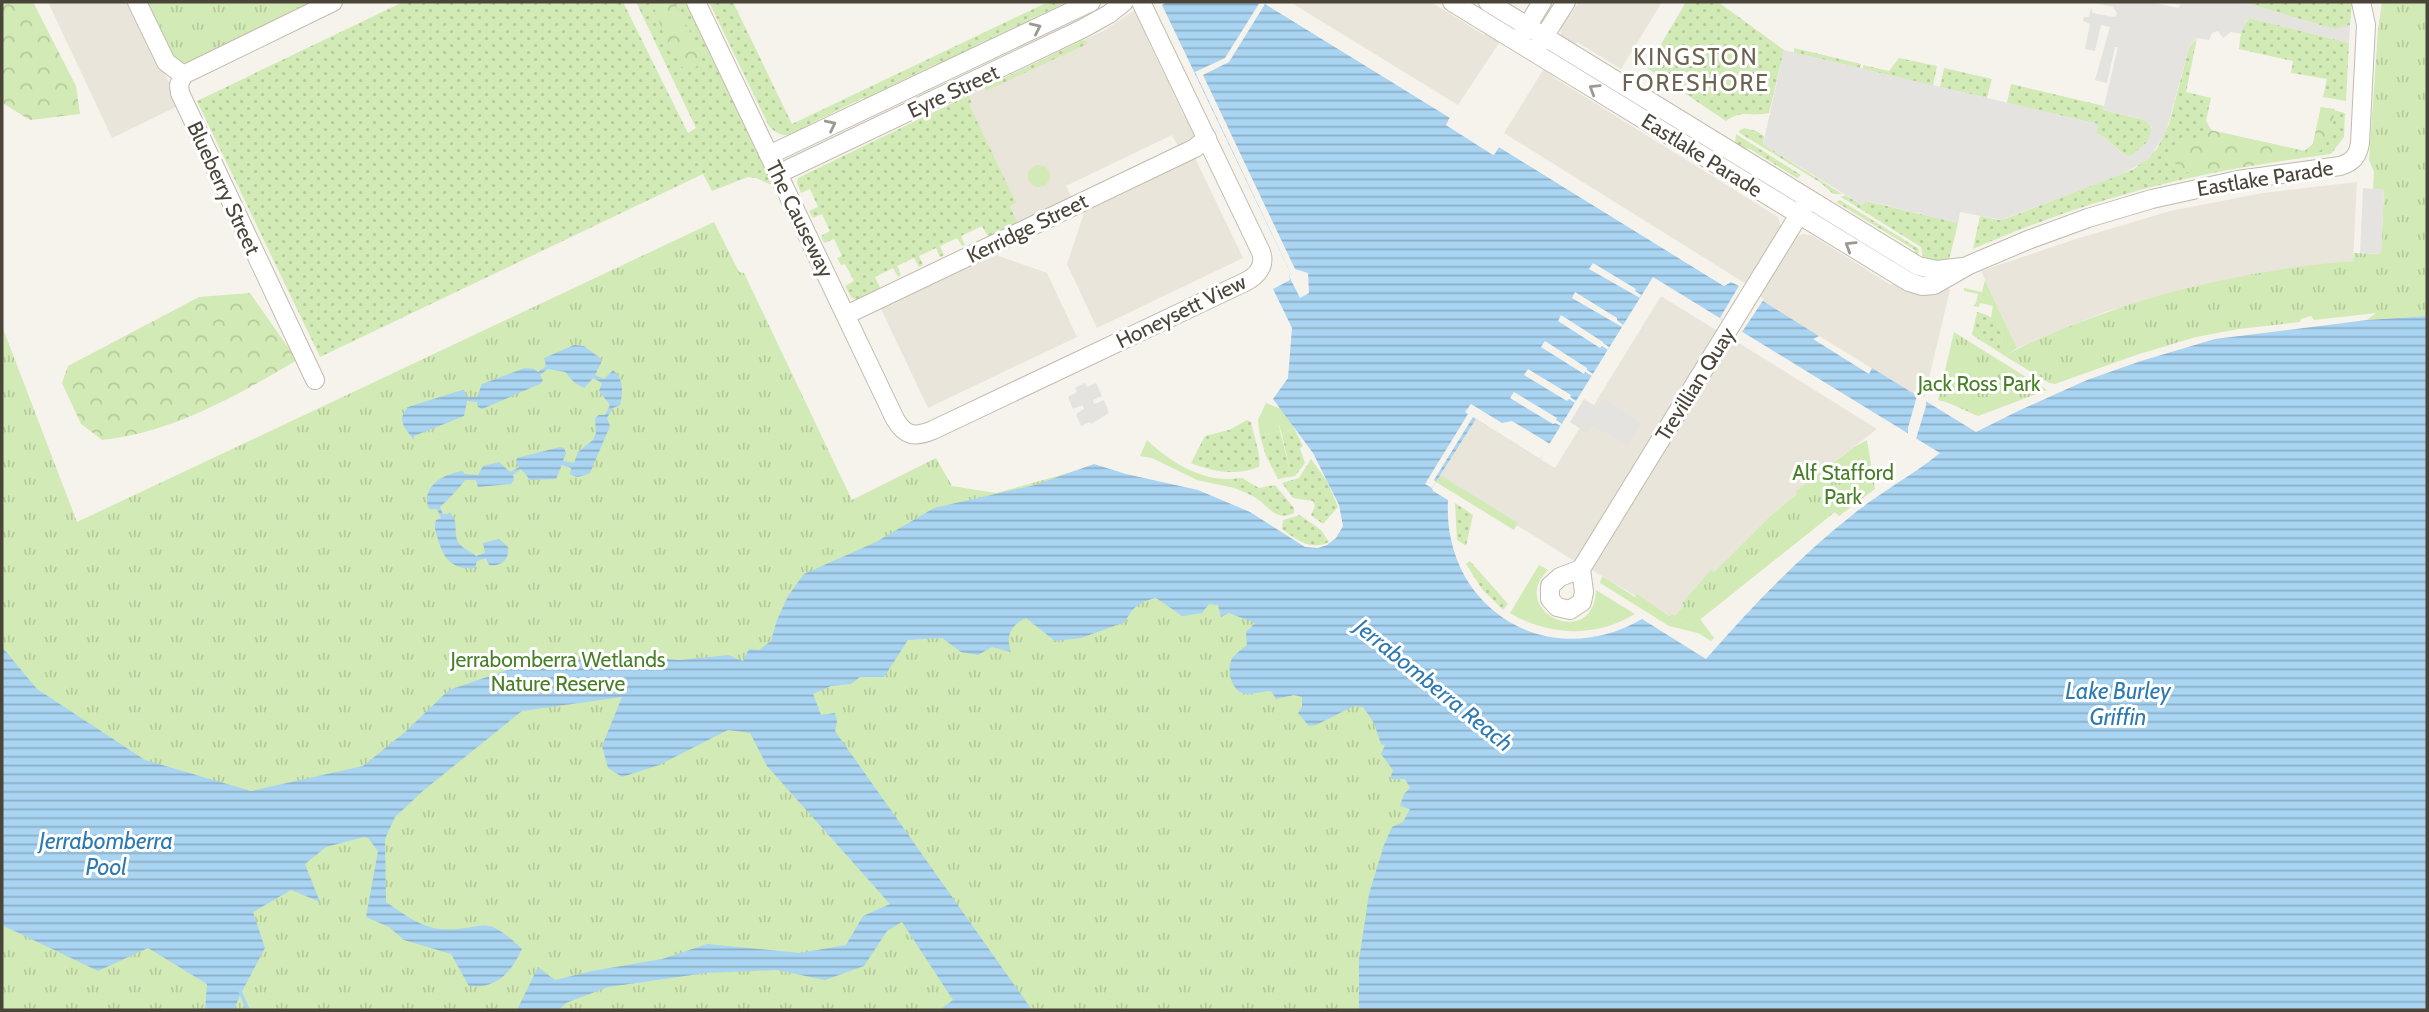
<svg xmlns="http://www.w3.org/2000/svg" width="2429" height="1012" viewBox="0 0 2429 1012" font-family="Cabin,sans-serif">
<defs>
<pattern id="grass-dots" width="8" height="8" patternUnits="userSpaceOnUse" patternTransform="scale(1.75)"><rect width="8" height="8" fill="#d2eab5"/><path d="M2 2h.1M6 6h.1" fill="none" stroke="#b6ca9c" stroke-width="1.8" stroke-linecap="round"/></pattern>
<pattern id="forest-crowns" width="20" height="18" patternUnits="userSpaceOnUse" patternTransform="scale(1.75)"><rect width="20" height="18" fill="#d2eab5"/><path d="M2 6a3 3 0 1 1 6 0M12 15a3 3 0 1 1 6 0" fill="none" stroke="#b6ca9c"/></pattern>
<pattern id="park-tufts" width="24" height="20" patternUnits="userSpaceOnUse" patternTransform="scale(1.75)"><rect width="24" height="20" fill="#d2eab5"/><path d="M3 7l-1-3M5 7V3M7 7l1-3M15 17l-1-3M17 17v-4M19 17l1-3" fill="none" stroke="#b6ca9c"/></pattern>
<pattern id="water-rules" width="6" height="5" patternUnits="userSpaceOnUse" patternTransform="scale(1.75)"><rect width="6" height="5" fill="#a9d4f2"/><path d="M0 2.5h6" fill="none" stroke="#8caec5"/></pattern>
</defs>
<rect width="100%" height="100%" fill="#f6f3ec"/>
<g fill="#eae5da">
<polygon points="48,2 130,2 180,105 112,138"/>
<polygon points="1290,2 1431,2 1484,35 1487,31 1501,40 1458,105"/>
<polygon points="1579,2 1662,2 1621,69 1577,42 1575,46 1561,35 1560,25 1567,12 1571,14"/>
<polygon points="1136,9 1148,29 1145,34 1165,76 1170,76 1174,82 1170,86 1184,116 1190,116 1196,136 1195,140 1180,150 1172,135 1066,186 1073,201 1019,226 1010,206 1015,203 969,104 972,102 969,95 1105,30"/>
<polygon points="1545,67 1555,73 1553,77 1778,217 1781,228 1748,285 1504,133"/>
<polygon points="1195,158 1243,258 1097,328 1067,264 1085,210"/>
<polygon points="2357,182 2353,261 2265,272 2188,288 2105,312 2017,348 1981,271 2076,239 2170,211 2263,193"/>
<polygon points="1804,234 1813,236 1891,285 1896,283 1912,293 1921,294 1933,294 1948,287 1950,290 1924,399 1919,395 1919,392 1917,396 1762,301 1763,298 1757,295 1795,237"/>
<polygon points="993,254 1047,273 1077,337 928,408 880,307"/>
<polygon points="1661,296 1719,332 1576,562 1439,477 1476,419 1555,468"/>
<polygon points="1731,338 1877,429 1796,491 1798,493 1767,519 1714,572 1711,571 1683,602 1685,604 1675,616 1672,614 1670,616 1590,569"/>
</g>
<g fill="url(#grass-dots)">
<polygon points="403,2 623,2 688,133 696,128 636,2 690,2 776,183 769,184 756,178 748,177 712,191 703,174 320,357 197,101"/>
<path d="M709,2H733L792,124L1048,2H1067L1027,21V25L1020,29L1016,26L972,47L973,51L939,67L936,64L874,94V98L867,102L863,98L810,124L811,129C794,135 783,141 769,126Z"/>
<path d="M1686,2H1718L1784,50L1769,113C1753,117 1741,109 1726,121L1647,68Z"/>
<polygon points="2242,2 2352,2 2350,25 2337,30"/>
<path d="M2250,18L2349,43L2346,101L2323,97L2327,79L2291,73L2293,61L2239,49C2240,38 2241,25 2250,18Z"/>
<path d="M2197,38L2186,92L2211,98L2206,121L2212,131L2304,151L2313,144L2321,107L2345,113L2344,137L2331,154C2201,170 2093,197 1973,249L1980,216L1998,220L2005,219L2134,169L2157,149L2169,124L2189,48Z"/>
<polygon points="1083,40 1089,43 986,91 985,87"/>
<polygon points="1794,48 1861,64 1860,68 1794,53"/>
<polygon points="1899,58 1937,66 1933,86 1863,69 1863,65 1889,71"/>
<polygon points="1944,68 1992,79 1987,98 1940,87"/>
<path d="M2011,84L2104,106L2103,110L2148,121C2159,135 2141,154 2127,157L2105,138L2096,133L2098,124L2007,103Z"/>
<polygon points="969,95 972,102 969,104 1016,203 1010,206 1019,226 990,240 982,226 961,236 965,245 962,246 957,238 940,246 944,255 940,257 936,248 919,256 923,265 919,267 914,258 897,266 901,275 898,277 893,268 875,277 882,292 859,301 851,297 845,286 854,281 845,264 841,265 837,258 842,256 834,239 824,243 821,236 830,231 822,214 813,218 809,211 818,207 810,189 801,193 797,183 798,178"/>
<polygon points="1744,128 1756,131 1764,136 1763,144 1842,194 1833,194 1821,183 1738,132"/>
<polygon points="1736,134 1801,175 1797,178 1750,149 1738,147 1735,143"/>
<polygon points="1845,195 1862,205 1866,201 1958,223 1949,260 1940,261 1923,257 1921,247 1841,197"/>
<polygon points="1840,200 1919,249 1918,255 1917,256 1914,253 1915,250 1836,202"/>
<path d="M1977,312C2001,318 2008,330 1999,352L1972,335Z"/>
<path d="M1247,420L1251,422C1253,434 1262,457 1259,467C1236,476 1214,472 1191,463L1205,436L1229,430Z"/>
<polygon points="1294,428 1303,446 1300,448 1305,463 1295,476 1278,479 1266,456 1260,436 1280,431 1291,475 1282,435"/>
<polygon points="1311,459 1327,481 1338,507 1323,524 1311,515 1315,506 1313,501 1293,498 1282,483 1299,478"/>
<path d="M1242,478L1259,488L1275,485L1294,508V513C1278,521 1271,510 1260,501C1252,495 1243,491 1234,488L1230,479Z"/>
<polygon points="1455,503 1473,515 1466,546 1457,540"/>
<path d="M1300,515L1321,530L1329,542C1310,551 1297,540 1282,529L1283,520Z"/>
<polygon points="1470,561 1508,604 1503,610 1482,589 1466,564"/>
</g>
<g fill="url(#forest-crowns)">
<polygon points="2,2 33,2 76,86 80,114 30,120 4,104 2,100"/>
<polygon points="652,2 674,2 696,43 701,61 696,67 688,70 680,66 677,57 667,44"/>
<path d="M2321,107L2335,109C2332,127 2330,147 2313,156L2201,174L2185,172L2170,159V150L2178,141L2191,142L2211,130L2305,151L2313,144Z"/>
<path d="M250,293L297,360C238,395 172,433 102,440L81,424L62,383L68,366L199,297Z"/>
</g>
<g fill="url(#park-tufts)">
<polygon points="144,2 316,2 184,64 174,61"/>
<path d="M2382,2H2427V316L2367,320L2376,313L2314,320L2311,316L2301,319L2300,322L2239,329L2196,337L2136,355L2055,384L2049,383L2005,356C2027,343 2050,334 2073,325C2162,289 2258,269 2353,261L2354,253L2381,254L2384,190L2373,189L2374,172L2369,160L2378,30Z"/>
<polygon points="714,222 739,272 744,273 852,500 936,458 952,486 996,493 1086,468 1512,627 1364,1010 2,1010 2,326 77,522"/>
<path d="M1954,332L2047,390L1978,416C1962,410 1955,404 1938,400Z"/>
<polygon points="1867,440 1875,489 1839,516 1835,512 1692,626 1675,616 1684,605 1682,603 1711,570 1714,572 1767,519 1797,494 1796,491 1854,447"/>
</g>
<g fill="#d2eab5">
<circle cx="1039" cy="176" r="11"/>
<path d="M1985,280L2017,348L2005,356L1999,352C2005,337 2005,328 1991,317L1993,306L1980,303L1979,307L1973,306L1976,303L1978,294L1964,291V288L1982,292Z"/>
<polygon points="1266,403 1281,409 1295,427 1282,435 1279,424 1280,431 1260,436 1258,420"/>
<path d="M1147,440C1169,461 1199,480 1230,479L1234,488L1197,480L1152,458L1140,456Z"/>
<polygon points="1440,475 1518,523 1514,530 1436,482"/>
<path d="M1539,565L1548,570C1506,611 1594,652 1596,590L1635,614C1596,638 1548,636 1510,613Z"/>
<polygon points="1602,576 1635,597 1637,594 1669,616 1672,614 1692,626 1700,619 1714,638 1711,641 1698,633 1669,626 1600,583"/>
</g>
<g fill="#e5e3e0">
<polygon points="2090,2 2151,2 2178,8 2181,5 2165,2 2242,2 2334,29 2350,25 2349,43 2250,18 2246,21 2241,34 2231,32 2223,38 2218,31 2212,33 2209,40 2196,38 2189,48 2166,132 2149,159 2122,174 2001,220 1960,212 1958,223 1867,201 1862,205 1763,144 1784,50 2098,124 2097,134 2105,138 2124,155 2131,156 2148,141 2152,127 2144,120 2103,110 2118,47 2115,47 2107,83 2095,80 2110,27 2101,25 2095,51 2085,49 2090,24 2083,21 2084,17 2089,17 2091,8 2093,13 2108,16 2115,17 2117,13 2113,7"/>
<polygon points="2316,159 2316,163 2256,171 1965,260 1963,257 2033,227 2139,192 2232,171"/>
<polygon points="2363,188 2384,190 2381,254 2360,253"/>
<polygon points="1085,383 1087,387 1096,383 1102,396 1093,400 1094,404 1104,400 1109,413 1091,424 1090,422 1081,426 1076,414 1084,409 1083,405 1073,409 1068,397 1077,392 1075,388"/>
<polygon points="1603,398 1642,423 1627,446 1593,425 1587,433 1570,422 1584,399 1597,407"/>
</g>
<g fill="url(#water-rules)" fill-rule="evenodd">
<path d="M1167,2H1262L1450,118L1446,125L1493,155L1499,147L1724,286L1731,282L1739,286L1819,336L1813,339L1869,374L1872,368L1976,432L2018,411L2087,380L2141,361L2215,339L2367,320L2427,316V1010H1359V960L1369,894L1384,845L1392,827L1403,822L1410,809L1400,806L1404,794L1410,788L1405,779H1390L1393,770L1381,754L1385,745L1381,744L1374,723L1363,707L1354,706L1316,725L1309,726L1298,713L1302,707V697L1294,695L1276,699L1271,691C1262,691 1249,696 1242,693C1230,688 1226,666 1233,657C1237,653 1242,649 1247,645L1246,632L1255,623L1229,613L1221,617L1218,605L1209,604L1202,613L1182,616L1156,598C1139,602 1133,607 1125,622L1081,638L1055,641L1026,618C1011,625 1005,636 1011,652L992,647L978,655L961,652L942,638L908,640L884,677H860L851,684L831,686L813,694L821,715L835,713L837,721L835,731L1032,1010H940L953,1000L902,922L887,931L864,966L825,980L777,970L706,973L608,987L566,1003L559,1010H517L538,967L555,980L592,971L662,959L707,944L800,953L846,945L863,916L890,904L767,766L750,733L728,730L659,765L622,777L608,768L602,746L622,697L522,711L424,790L395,817L385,839L386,902C402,913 420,927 440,929C485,932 482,910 522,949C511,973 496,989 469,986L451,954L404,940L389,927L366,917L378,851L368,838L364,837L326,847L305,864L320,902L291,890L253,912L265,948L240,995L234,1010H205L207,984L148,948L98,971L2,925V647L37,689L145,760L251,791L363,766L405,732L449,690L519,666L614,655L680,660L728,655L743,661L749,649L759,650L771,641L777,620L788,596L804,574L876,542L934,508L1035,485L1094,464L1126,474L1198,490L1250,512L1305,547L1318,548L1327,545L1336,538L1343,526L1339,505L1313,453L1273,399L1288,378L1292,328L1273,289L1290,280L1289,276L1291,274L1162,5ZM1653,277L1940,453C1914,474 1883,491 1856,512C1801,555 1752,606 1706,659L1642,619C1548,674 1442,608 1448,500L1433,491L1432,488L1476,419L1540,459Z"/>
<path d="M574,345L584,346L600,358L601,363L595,375L604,379L613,370C624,380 623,391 620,405L613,408L607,418L610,426L590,473C583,476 577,479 570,474L571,468L562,465L556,479L530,480L521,469L513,475L514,480L511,484L478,487L476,480H465C462,485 446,502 440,507L443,514H451C459,523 453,532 458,542C461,548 471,551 476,556L485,553L483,543L499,539L508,547C510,559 501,567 489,565L486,558L477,561L475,568C451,570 443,558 437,536C435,530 434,526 436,520L441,518L437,509H429C420,486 444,474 462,471L465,474L478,475L483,466L499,462L510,472L519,467L516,461L517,458L560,447L564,448L566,453L563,461L574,463L578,452L593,440L596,433L595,418L599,415H605L610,405L599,391L602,383L593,378L584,388L575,383L565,372L548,369L540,375L543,380L540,384L482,409L478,407L477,402L467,401L464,416L414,436V440C407,430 395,421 408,407L459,391L464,390L467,397H477L482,384L525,368L534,369L538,372L546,366L544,358Z"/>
</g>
<g fill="#f6f3ec">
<polygon points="1260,2 1268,2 1452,115 1454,118 1450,124 1493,150 1496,145 1500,144 1724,282 1730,278 1734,280 1724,286 1499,147 1494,155 1446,125 1450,117 1265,4 1229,62 1203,75 1295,269 1308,273 1309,293 1300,298 1289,276 1291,274 1195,72 1225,58"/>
<polygon points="1593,263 1636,289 1635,291 1641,295 1640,298 1589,269"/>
<polygon points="1740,284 1764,299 1742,332 1720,318"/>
<polygon points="1575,292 1617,318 1617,320 1623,325 1622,327 1572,298"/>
<polygon points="1561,315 1603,342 1603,343 1609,347 1608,350 1602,346 1600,348 1558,321"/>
<polygon points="1545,341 1587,368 1587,370 1593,374 1592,376 1585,372 1584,374 1541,347"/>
<polygon points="1528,369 1571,395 1570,397 1576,401 1575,403 1569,399 1567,401 1524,375"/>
<polygon points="1514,392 1557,418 1556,420 1562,424 1561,426 1555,423 1553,424 1510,398"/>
<polygon points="1918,392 1919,395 1926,398 1926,406 1915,442 1910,436 1908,438 1908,428"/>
<polygon points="1471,404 1502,423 1512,421 1550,444 1540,459 1473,417 1434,480 1436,482 1432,488 1425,484 1468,414 1465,412"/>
</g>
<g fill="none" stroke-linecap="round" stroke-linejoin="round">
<polyline stroke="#a9d4f2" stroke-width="3.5" points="239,989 248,1010"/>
<g stroke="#c2bbae" stroke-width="20">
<g id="minor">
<polyline points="137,2 166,62 183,75"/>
<path d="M696,2L895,419C905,436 914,438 933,430L1245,282C1257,276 1266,266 1261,252L1141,2"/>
<path d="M1452,2L1909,282L1922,286L1934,285L1969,265L2028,240L2088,218L2152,199L2238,180L2340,166C2353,162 2358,156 2360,143L2366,25L2361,2"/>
<polyline points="1488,2 1918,266 1937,270 1962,267"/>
<polyline points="1523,33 1542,2"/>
<polyline points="1540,43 1566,2"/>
<polyline points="183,75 179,85 180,93 315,380"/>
<polyline points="183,75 333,2"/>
<polyline points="769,155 1091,2"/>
<polyline points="778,174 1082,29 1109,14 1124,2"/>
<polyline points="846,315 1195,148 1207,138"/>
<polyline points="1581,569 1805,205"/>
<polygon points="1581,569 1584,592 1582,602 1570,610 1557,607 1550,599 1550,586 1560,577"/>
</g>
</g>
<use href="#minor" stroke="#fff" stroke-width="18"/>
</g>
<defs><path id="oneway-chevron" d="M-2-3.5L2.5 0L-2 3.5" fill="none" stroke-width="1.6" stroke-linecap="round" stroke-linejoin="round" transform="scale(1.75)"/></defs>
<g stroke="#9c9892">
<use href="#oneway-chevron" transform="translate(1036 28) rotate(-25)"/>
<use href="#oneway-chevron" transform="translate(1594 89) rotate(-148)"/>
<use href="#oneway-chevron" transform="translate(831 125) rotate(-26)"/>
<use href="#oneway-chevron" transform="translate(1850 246) rotate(-148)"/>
</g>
<g text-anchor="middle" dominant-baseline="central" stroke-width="6" stroke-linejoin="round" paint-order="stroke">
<g font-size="21" fill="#4b4439" stroke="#fff">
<text transform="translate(953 91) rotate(-25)">Eyre Street</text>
<text transform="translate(1702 155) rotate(32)">Eastlake Parade</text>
<text transform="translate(2265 178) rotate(-9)">Eastlake Parade</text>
<text transform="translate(224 188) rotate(65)">Blueberry Street</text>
<text transform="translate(800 219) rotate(64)">The Causeway</text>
<text transform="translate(1027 228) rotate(-26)">Kerridge Street</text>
<text transform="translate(1181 311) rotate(-26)">Honeysett View</text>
<text transform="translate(1695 384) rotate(-58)">Trevillian Quay</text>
</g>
<g font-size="21" fill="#4a7f2a" stroke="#fff">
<text x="1979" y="383">Jack Ross Park</text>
<text x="1843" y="472">Alf Stafford<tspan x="1843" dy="24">Park</tspan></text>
<text x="558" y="659">Jerrabomberra Wetlands<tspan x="558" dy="24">Nature Reserve</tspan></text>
</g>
<g font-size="23" letter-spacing="2" fill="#6e6250" stroke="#fff">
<text x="1696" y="57">KINGSTON<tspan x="1696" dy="26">FORESHORE</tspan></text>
</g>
<g font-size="23" font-style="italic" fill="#2e7ab2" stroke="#fff">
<text transform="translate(1434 685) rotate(39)">Jerrabomberra Reach</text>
<text x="2118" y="691">Lake Burley<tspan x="2118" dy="26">Griffin</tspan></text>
<text x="106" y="841">Jerrabomberra<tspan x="106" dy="26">Pool</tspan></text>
</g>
</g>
<rect width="2429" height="1012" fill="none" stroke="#4b4439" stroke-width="7"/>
</svg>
